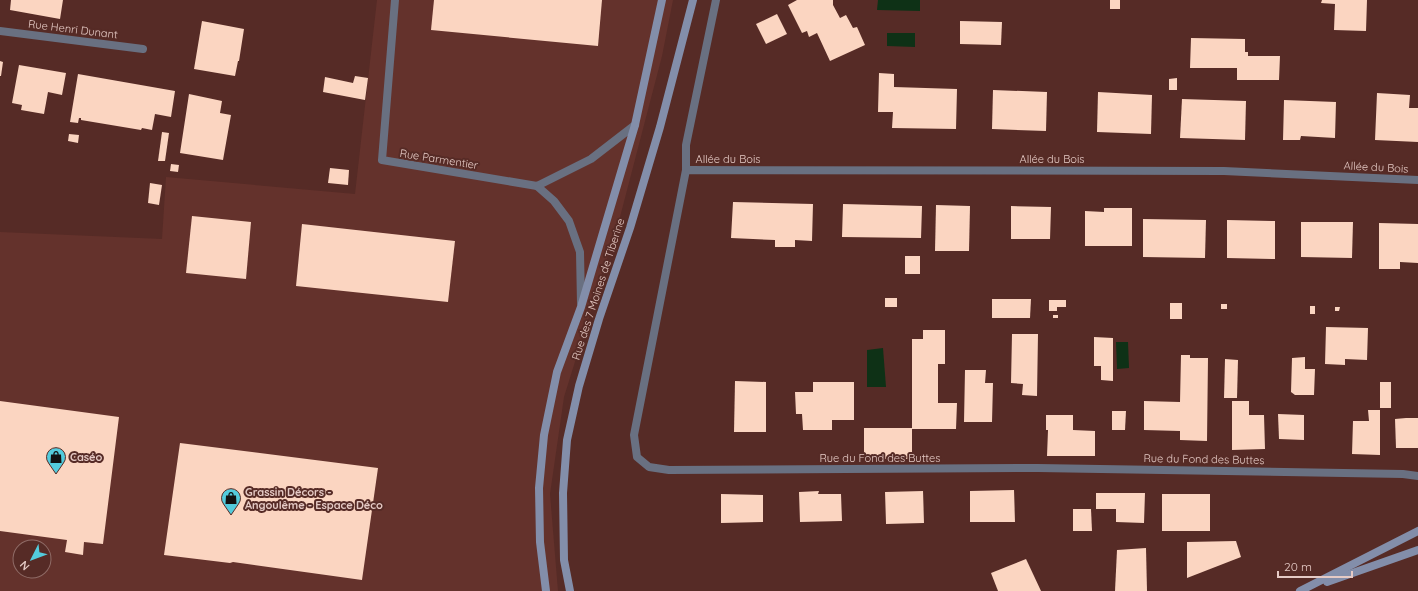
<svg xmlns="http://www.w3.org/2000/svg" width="1418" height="591" viewBox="0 0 1418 591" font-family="Quicksand,sans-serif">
<rect width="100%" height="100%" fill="#562b26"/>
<path fill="#64322c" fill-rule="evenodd" d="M377,0H673L662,56L620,217L564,397L550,494L558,591H0V232L162,239L166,177L355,194ZM20,547H44V571H20Z"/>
<g fill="#0e3116">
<polygon points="878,0 920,0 920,11 877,10"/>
<polygon points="887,33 915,33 915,47 887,46"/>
<polygon points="1116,342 1128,342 1129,368 1117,369"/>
<polygon points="883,348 886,387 867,387 867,350"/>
</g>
<g fill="#fbd5c1">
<polygon points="11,0 63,0 60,19 10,10"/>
<polygon points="434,0 602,0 598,46 431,30"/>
<polygon points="797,0 833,0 833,5 840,18 846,15 853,28 857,27 865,45 830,61 817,33 809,37 807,31 802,33 788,5"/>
<rect x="1110" y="0" width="10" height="9"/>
<polygon points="1322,0 1367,0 1366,31 1334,30 1335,4 1321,3"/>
<polygon points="777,14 787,34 766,44 756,24"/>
<polygon points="202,21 244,29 239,61 238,61 235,76 194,69"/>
<polygon points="960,21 1002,22 1001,45 960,44"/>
<polygon points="1191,38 1245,39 1245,52 1248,52 1248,56 1280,56 1279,80 1237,80 1237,68 1190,68"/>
<polygon points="0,61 3,62 1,76 0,76"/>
<polygon points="19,65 66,73 62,95 48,92 44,114 21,110 22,105 12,103"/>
<polygon points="879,73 894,74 894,87 957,89 956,129 892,128 893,112 878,112"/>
<polygon points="78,74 175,91 171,117 155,114 152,130 142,128 141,130 81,120 81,118 79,118 78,123 70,122"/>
<polygon points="355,76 368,78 365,100 323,92 325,77 353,83"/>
<polygon points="1177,78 1177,90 1169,90 1169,79"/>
<polygon points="993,90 1047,92 1046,131 992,129"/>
<polygon points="1098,92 1152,95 1151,134 1097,132"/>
<polygon points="1377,93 1410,95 1409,108 1418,108 1418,142 1375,140"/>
<polygon points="189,94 222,101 220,113 231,115 223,160 180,153"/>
<polygon points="1182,99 1246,101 1245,140 1180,138"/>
<polygon points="1284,100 1336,102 1335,138 1301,136 1300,140 1283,140"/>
<polygon points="162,132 169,133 165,161 158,161"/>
<polygon points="69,134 79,135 78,143 68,141"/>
<polygon points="171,164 179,165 178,172 170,171"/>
<polygon points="330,168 349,170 348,185 328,183"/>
<polygon points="150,183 162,185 159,205 148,203"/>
<polygon points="733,202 813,204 812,241 795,240 795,247 775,247 775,240 731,238"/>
<polygon points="843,204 922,206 921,238 842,237"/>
<polygon points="936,205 970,206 969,251 935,251"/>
<polygon points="1011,206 1051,207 1050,239 1011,239"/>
<polygon points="1104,208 1132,208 1132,246 1085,246 1085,211 1104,212"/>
<polygon points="192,216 251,222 246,279 186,273"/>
<polygon points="1143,219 1206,220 1205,258 1143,257"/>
<polygon points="1227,220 1275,221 1275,259 1227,258"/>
<polygon points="1301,222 1353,222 1352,258 1301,257"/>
<polygon points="1379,223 1418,224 1418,263 1400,262 1400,269 1379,269"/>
<polygon points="302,224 455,241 448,302 296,286"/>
<rect x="905" y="256" width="15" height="18"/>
<rect x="885" y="298" width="12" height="9"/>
<polygon points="992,299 1031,299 1030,318 992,318"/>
<polygon points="1049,300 1066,300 1066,307 1057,307 1057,311 1049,311"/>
<rect x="1170" y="303" width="12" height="16"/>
<rect x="1221" y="304" width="6" height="5"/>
<rect x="1310" y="306" width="5" height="8"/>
<polygon points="1335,307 1340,307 1339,311 1335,311"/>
<rect x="1053" y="315" width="5" height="3"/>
<polygon points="1326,327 1368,328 1367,360 1345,359 1345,365 1325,364"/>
<polygon points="923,330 945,330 945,364 938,364 938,403 957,403 956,429 912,429 912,339 923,339"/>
<polygon points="1012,334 1038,334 1037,396 1022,395 1023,384 1011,383"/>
<polygon points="1094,337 1113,338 1113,381 1101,380 1101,366 1094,366"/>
<polygon points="1181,355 1190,355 1190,358 1208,358 1207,441 1180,440 1180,431 1144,430 1144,401 1180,402"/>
<polygon points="1305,357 1305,369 1315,369 1314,395 1295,395 1291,392 1292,358"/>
<polygon points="1225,359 1238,360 1237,398 1224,398"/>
<polygon points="965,370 986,370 985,383 993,383 992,422 964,422"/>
<polygon points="735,381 766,382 766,432 734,432"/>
<polygon points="813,382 854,382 854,420 832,420 832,430 803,430 802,414 796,414 795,392 813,392"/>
<rect x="1380" y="382" width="11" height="26"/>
<polygon points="0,401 119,417 103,544 84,542 83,555 65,552 67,540 0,531"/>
<polygon points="1232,401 1249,401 1249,415 1264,415 1265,449 1232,450"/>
<polygon points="1368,410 1380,410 1380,455 1352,454 1353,421 1369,421"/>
<polygon points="1112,411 1126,411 1125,430 1112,430"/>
<polygon points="1278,414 1304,415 1304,440 1279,439"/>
<polygon points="1046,415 1073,415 1073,430 1095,431 1095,456 1047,456 1048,430 1046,430"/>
<polygon points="1406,418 1418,418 1418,448 1396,448 1395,419"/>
<rect x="864" y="428" width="48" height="31"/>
<polygon points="180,443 378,468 362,580 233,562 230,563 164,555"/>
<polygon points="1014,490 1015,522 970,522 970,491"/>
<polygon points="819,491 818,494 841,494 842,521 800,522 799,492"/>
<polygon points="923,491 924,523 886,524 885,492"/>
<polygon points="1096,493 1145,493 1144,523 1116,522 1116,509 1096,509"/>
<polygon points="721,494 763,495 763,522 721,523"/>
<rect x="1162" y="494" width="48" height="37"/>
<polygon points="1073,509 1091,509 1092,531 1073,531"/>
<polygon points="1236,541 1241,557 1187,578 1187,542"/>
<polygon points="1146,548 1147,591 1115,591 1117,550"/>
<polygon points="1026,559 1041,591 998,591 991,573"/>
</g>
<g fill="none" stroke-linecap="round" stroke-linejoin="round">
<polyline stroke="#697081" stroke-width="8" points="686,170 686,145 716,0"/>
<g stroke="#697081" stroke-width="8">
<polyline points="395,0 382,160 537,186 591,159 635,125"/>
<polyline points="0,31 143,49"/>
<polyline points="1418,180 1224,171 686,170 634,435 637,457 649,467 669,470 1038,468 1403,474 1418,476"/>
<polyline points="537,186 554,201 569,221 580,252 581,303"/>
</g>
<g stroke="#838eaa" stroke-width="8">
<polyline points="1327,582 1418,550"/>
<polyline points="546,591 540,542 539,488 544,435 557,372 581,307 635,125 662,0"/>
<polyline points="570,591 564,560 563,493 567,440 579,386 599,319 630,228 660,127 693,0"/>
<polyline points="1300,591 1418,531"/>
</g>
</g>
<defs>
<g id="shop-pin" transform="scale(1)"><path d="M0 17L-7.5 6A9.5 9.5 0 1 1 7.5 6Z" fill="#53cbdc" stroke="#562b26"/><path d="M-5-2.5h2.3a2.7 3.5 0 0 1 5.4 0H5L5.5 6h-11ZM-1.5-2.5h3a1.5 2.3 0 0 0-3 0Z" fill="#111"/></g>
</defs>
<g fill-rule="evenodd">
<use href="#shop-pin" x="56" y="457"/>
<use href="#shop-pin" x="231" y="498"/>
</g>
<g text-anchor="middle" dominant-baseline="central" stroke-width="4" stroke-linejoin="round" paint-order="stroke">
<g font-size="11" fill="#e5cac5" stroke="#562b26">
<text transform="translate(73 29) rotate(7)">Rue Henri Dunant</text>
<text transform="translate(439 159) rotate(9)">Rue Parmentier</text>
<text x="728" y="159">Allée du Bois</text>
<text x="1052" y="159">Allée du Bois</text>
<text transform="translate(1376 167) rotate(3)">Allée du Bois</text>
<text transform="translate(598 289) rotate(-72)">Rue des 7 Moines de Tiberine</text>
<text x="880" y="458">Rue du Fond des Buttes</text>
<text transform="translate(1204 459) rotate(1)">Rue du Fond des Buttes</text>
</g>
<g font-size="11" font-weight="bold" fill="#e5cac5" stroke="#562b26" text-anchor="start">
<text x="70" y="457">Caséo</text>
<text x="245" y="492">Grassin Décors -<tspan x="245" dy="13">Angoulême - Espace Déco</tspan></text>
</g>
</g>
<g transform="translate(32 559) rotate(228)"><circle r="19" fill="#562b26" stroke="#8f6b66"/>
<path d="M0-3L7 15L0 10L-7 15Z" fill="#53cbdc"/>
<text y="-6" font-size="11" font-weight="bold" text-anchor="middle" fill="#e5cac5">N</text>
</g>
<path d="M1278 571v6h74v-6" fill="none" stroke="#e5cac5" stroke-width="2"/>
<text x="1284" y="571" font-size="12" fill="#e5cac5" stroke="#562b26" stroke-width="3" paint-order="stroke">20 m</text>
</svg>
